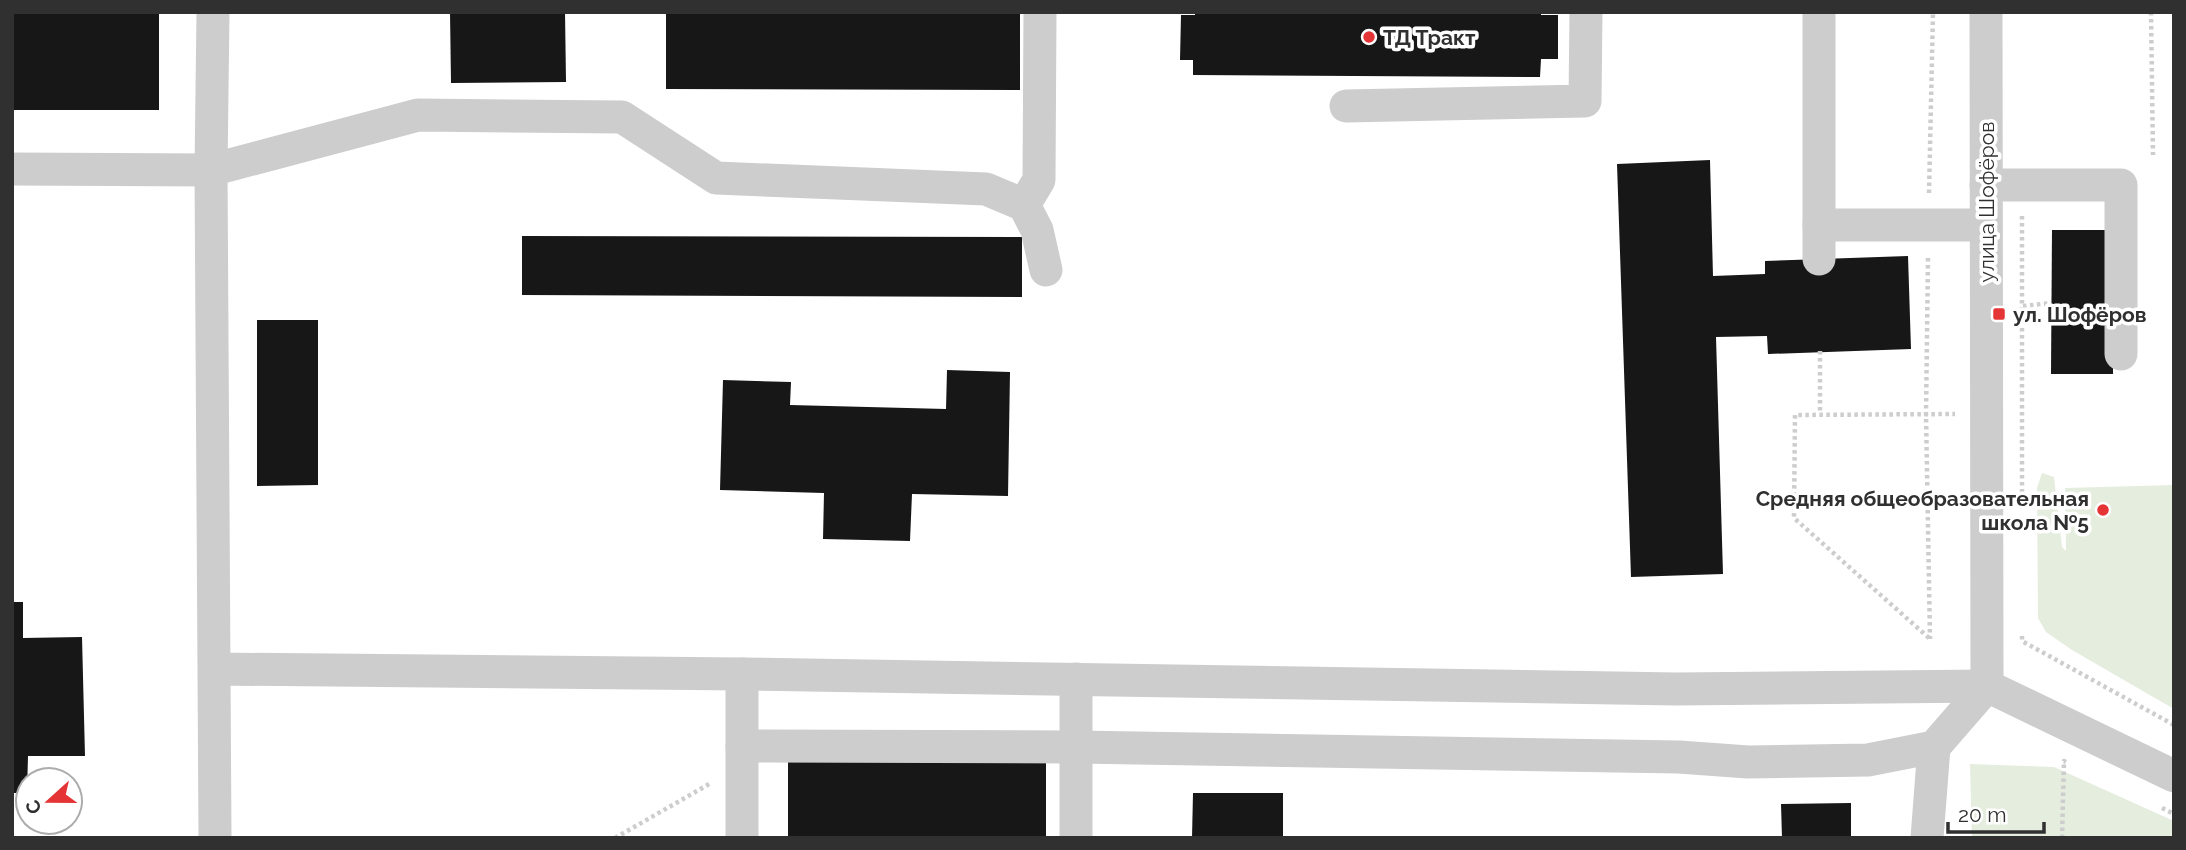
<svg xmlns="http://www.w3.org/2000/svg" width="2186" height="850" viewBox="0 0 2186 850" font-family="Raleway,sans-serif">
<rect width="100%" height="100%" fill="#fff"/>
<g fill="#e5edde">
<polygon points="2042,473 2054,477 2062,547 2066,551 2065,488 2174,485 2174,709 2072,650 2046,632 2038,618 2037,488"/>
<polygon points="1970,764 2054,767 2174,821 2174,838 1972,838"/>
</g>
<g fill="#171717">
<rect x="12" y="12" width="147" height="98"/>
<polygon points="450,12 565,12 566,82 451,83"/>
<polygon points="666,12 1020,12 1020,90 666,89"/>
<polygon points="1195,12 1541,12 1541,15 1558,15 1558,59 1541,59 1540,77 1193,75 1193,60 1180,60 1181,15 1195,15"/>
<polygon points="1710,160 1713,276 1765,274 1765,261 1908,256 1911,349 1768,354 1767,336 1716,337 1723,574 1631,577 1617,164"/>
<polygon points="2052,230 2113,230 2113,374 2051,374"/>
<polygon points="522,236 1022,237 1022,297 522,295"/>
<polygon points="257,320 318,320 318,485 257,486"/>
<polygon points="947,370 1010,372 1008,496 912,494 910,541 823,539 824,493 720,490 723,380 791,382 790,405 946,409"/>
<polygon points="12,602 23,602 23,638 82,637 85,756 28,756 27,793 12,793"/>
<rect x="788" y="760" width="258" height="78"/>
<polygon points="1193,793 1283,793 1283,838 1192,838"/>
<polygon points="1851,803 1851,838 1782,838 1781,804"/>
</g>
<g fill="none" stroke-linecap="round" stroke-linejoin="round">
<g stroke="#cdcdcd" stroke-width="4.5" stroke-dasharray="3.5 3.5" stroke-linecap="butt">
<polyline points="2151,12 2153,155"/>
<polyline points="1929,193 1933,12"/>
<polyline points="2022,216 2022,498"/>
<polyline points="1928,258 1926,414 1930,639"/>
<polyline points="2023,306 2051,303"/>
<polyline points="1820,351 1820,414"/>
<polyline points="2022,636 2022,641 2174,725"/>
<polyline points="1929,638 1794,518 1795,415 1955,414"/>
<polyline points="2162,808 2174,814"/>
<polyline points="615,838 711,783"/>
<polyline points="2062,838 2064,761 2066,762"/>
</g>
<g stroke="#cdcdcd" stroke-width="33">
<polyline points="213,12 211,170 215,838"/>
<polyline points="1819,12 1819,259"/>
<polyline points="1986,12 1987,686"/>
<polyline points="1346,106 1585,101 1586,12"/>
<polyline points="12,169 211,170 418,115 622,117 716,178 986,189 1024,205 1039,180 1040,12"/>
<polyline points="1986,185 2121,185 2121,354"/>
<polyline points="1024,205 1037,230 1046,270"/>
<polyline points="1819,225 1986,225"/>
<polyline points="215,669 742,674 1677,689 1987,686 2174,776"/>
<polyline points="1076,679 1076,838"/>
<polyline points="742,746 1076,747 1679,757 1748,762 1868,760 1934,747"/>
<polyline points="742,838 742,674"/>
<polyline points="1927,838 1934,747 1987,686"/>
</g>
</g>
<g fill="#e43436" stroke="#fff" stroke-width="2.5">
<circle cx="1369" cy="37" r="7"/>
<rect x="1992" y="307" width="14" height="14" rx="3.5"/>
<circle cx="2103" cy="510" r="7"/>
</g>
<g text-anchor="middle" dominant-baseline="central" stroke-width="7" stroke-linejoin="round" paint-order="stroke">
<g font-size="21" font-weight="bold" fill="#303030" stroke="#fff" text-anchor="start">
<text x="1383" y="37">ТД Тракт</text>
<text x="2013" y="314">ул. Шофёров</text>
<text x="2089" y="498" text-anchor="end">Средняя общеобразовательная<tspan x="2089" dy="24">школа №5</tspan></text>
</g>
<g font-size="21" fill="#303030" stroke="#fff">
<text transform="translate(1986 202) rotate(-90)">улица Шофёров</text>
</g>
</g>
<rect width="2186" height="850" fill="none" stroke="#303030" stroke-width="28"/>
<g transform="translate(49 801) rotate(249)"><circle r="33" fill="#ffffff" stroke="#acacac" stroke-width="2"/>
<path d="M0-5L12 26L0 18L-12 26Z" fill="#e43436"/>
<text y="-10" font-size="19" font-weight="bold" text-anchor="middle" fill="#303030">С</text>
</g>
<path d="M1948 822v10h96v-10" fill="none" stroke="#303030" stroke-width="3.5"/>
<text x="1958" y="822" font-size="21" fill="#303030" stroke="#ffffff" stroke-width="5" paint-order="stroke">20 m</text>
</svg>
